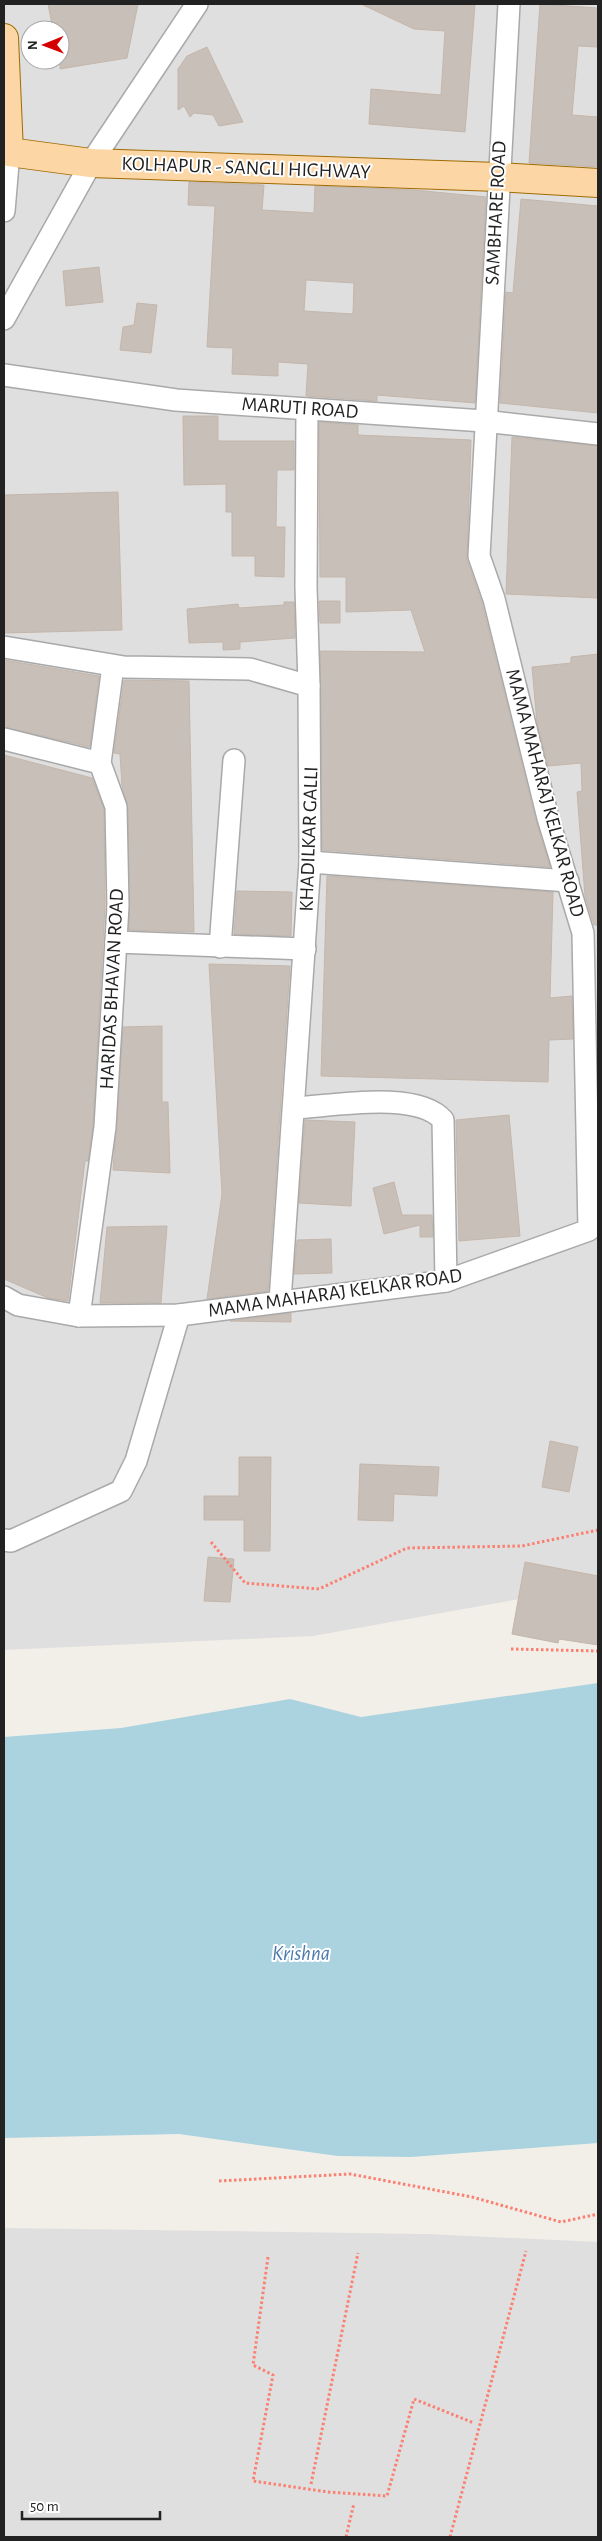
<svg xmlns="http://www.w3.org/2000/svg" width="602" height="2541" viewBox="0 0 602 2541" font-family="'Alegreya Sans',sans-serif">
<rect width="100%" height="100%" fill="#f2efe9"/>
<g fill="#e0dfdf" fill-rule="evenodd">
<path d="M4,4H598V1585L313,1636L4,1650ZM30,30H60V60H30Z"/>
<polygon points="4,2228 427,2234 598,2242 598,2537 4,2537"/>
</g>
<polygon fill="#aad3df" points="598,1683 598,2143 411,2157 338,2156 179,2134 4,2138 4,1737 121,1728 290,1699 361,1717"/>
<g fill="#c7bfb8" stroke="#c4b6ab" fill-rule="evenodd">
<polygon points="48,4 138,4 127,58 60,69 60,30 53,30"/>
<polygon points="361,4 475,4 465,132 369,124 371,89 441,95 445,31 414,29"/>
<polygon points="540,4 598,8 598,47 578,46 572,115 598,117 598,167 529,163"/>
<polygon points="207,47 243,122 219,126 213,115 194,113 190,117 184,106 178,110 178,69 187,56"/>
<path d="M189,182L264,185L262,210L314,213L315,186L414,190L486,197L475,403L377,395V401L306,396L308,364L278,362V376L232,374L233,348L207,347L215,206L188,205ZM306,280L354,283L353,314L304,311Z"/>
<polygon points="521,199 598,206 598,413 500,403 506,292 513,293"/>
<polygon points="99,267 103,302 66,306 63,271"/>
<polygon points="137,303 157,305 151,353 120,350 123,327 134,325"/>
<polygon points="183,416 218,416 218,441 294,441 294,470 277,470 276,527 285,527 284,577 255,576 255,556 232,556 232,512 226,512 226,484 184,485"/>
<polygon points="319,422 358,425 358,435 471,440 467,560 482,603 536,821 550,867 322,850 320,651 425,652 411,610 346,612 346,577 320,577"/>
<polygon points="512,437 598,446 598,598 506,594"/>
<polygon points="118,492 122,630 4,633 4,495"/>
<polygon points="319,601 340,601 340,623 320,623"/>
<polygon points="284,602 294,602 295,638 240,642 240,649 223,650 223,642 189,643 187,609 238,604 239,608 284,605"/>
<polygon points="598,654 598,925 594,925 585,896 577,792 582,791 581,763 548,766 537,723 532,667 571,663 571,657"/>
<polygon points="4,660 99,676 90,747 4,727"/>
<polygon points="124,680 189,681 194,932 129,930 128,807 122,786 120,754 114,753"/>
<polygon points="4,755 92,778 104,809 105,906 93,1126 88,1161 85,1161 68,1301 48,1298 4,1279"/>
<polygon points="327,876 553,892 550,998 572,996 573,1039 549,1040 548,1082 321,1076"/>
<polygon points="237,891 292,892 291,936 234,934"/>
<polygon points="209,964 290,966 268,1291 207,1299 222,1194"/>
<polygon points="162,1026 162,1102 168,1102 170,1173 113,1170 123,1027"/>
<polygon points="509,1115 520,1236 459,1241 456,1120"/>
<polygon points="305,1120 355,1122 351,1206 299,1203"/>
<polygon points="394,1182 402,1215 432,1215 433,1237 420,1237 420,1225 384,1234 373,1188"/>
<polygon points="167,1226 161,1303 100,1303 107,1227"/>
<polygon points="331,1239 332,1273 294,1274 297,1240"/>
<polygon points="291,1313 291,1322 230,1321"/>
<polygon points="550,1441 578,1447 569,1492 542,1487"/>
<polygon points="239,1457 271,1457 270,1551 244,1551 244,1520 204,1520 204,1496 239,1496"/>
<polygon points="360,1464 439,1467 437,1496 394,1494 393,1521 358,1520"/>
<polygon points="208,1557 234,1559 230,1602 204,1601"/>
<polygon points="525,1562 598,1576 598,1645 559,1639 558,1643 512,1634"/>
</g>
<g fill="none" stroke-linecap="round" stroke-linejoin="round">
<g stroke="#a9a9a9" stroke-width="24">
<g id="minor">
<polyline points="4,211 9,152"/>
<polyline points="4,319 91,163 197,4"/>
<polyline points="4,375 176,400 484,421 598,434"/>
<polyline points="307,409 306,587 309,686"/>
<polyline points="4,647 124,667 250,669 309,686 310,862 280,1301"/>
<polyline points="4,739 100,763 116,807 118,906 105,1127 79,1316"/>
<polyline points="100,763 113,666"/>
<polyline points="310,862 568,881"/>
<polyline points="116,942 305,949"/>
<polyline points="220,947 234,760"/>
<path d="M295,1108C333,1106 417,1090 443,1120L446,1281"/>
<polyline points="4,1297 18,1305 79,1316 179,1315 446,1281 589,1230 583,933 548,818 494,599 479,556 509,4"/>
<polyline points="4,1540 11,1541 121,1491 136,1461 179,1315"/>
</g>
</g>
<g stroke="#a06b00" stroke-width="30">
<polyline id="major" points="4,38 9,152 91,163 498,177 598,183"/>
</g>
<g stroke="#fa8072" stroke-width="3" stroke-dasharray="2.5 2.5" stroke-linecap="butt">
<polyline points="211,1542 245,1583 319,1589 407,1548 522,1546 598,1530"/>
<polyline points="511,1649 598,1651"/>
<polyline points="219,2181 350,2174 472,2197 561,2222 598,2214"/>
<polyline points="268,2257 253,2365 273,2375 253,2481 328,2492 387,2496 414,2399 474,2423"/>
<polyline points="311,2484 358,2253"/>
<polyline points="346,2537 354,2503"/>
<polyline points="450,2537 526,2251"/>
</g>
<use href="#minor" stroke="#fff" stroke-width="21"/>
<use href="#major" stroke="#fcd6a4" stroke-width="28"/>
</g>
<g text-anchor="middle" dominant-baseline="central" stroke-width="4" stroke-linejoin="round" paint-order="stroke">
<g font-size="20" fill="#222" stroke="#fff">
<text transform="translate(246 168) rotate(2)">KOLHAPUR - SANGLI HIGHWAY</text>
<text transform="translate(496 213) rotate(-87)">SAMBHARE ROAD</text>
<text transform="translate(300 408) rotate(4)">MARUTI ROAD</text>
<text transform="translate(545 793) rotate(75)">MAMA MAHARAJ KELKAR ROAD</text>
<text transform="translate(309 839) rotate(-88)">KHADILKAR GALLI</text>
<text transform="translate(112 989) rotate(-87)">HARIDAS BHAVAN ROAD</text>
<text transform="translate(335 1293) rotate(-8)">MAMA MAHARAJ KELKAR ROAD</text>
</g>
<g font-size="21" font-style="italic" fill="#4a7aab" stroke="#fff">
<text x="301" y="1953">Krishna</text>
</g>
</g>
<rect width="602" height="2541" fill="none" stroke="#222222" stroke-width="10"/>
<g transform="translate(45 45) rotate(269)"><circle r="24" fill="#ffffff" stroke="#a7a7a7"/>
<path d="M0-4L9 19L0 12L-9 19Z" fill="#d40000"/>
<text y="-8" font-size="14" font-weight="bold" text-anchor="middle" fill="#222222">N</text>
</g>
<path d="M22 2511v8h138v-8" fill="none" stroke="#222222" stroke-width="2.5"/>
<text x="30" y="2511" font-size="15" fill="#222222" stroke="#ffffff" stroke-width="4" paint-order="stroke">50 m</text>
</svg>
